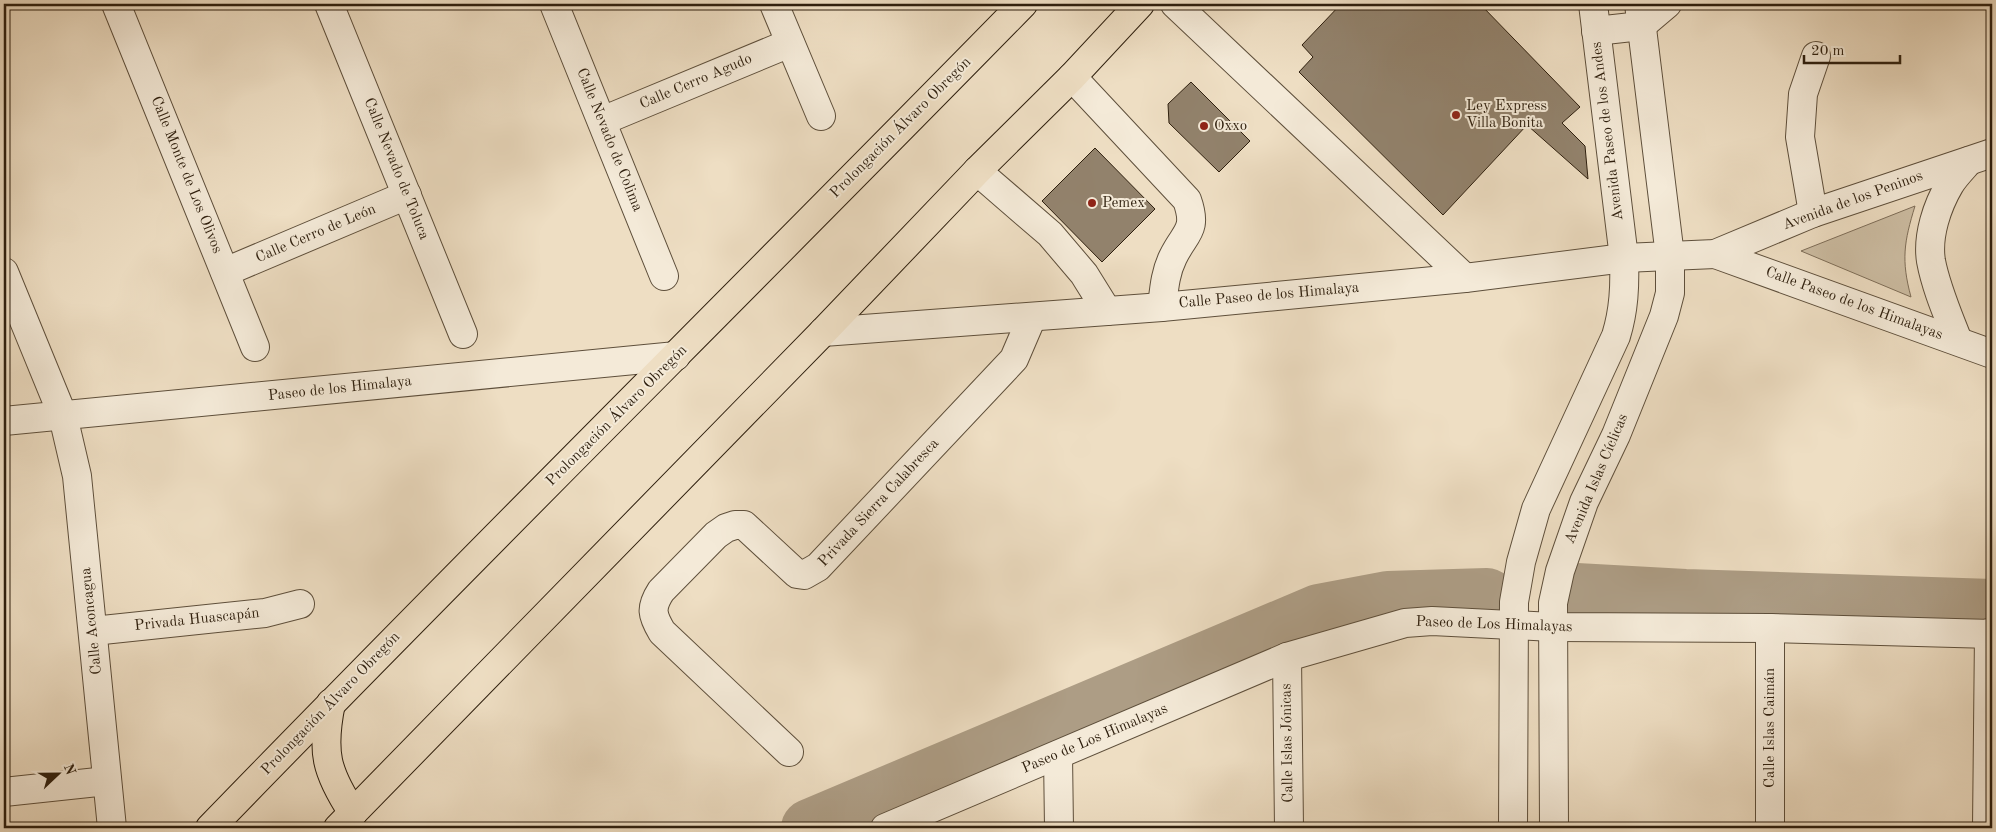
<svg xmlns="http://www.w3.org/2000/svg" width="1996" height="832" viewBox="0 0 1996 832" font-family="'Old Standard TT',serif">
<rect width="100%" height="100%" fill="#eedec3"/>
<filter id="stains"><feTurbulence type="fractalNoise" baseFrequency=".004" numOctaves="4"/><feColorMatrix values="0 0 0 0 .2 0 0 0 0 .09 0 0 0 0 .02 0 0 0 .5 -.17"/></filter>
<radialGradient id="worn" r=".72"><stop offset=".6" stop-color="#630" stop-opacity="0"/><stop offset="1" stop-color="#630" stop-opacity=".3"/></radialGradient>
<path fill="#cdbea4" stroke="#7e6e59" d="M1915,206C1904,242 1901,260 1911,297L1801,251Z"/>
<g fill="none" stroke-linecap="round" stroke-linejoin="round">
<g stroke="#ad9d85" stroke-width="58">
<polyline points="1576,592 1685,598 1992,608"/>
<polyline points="810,828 1319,613 1388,600 1487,597"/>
</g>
</g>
<g fill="#92826c" stroke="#2e1f0e">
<polygon points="1341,4 1480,4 1580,107 1562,123 1585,146 1588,179 1527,125 1443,215 1299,72 1313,57 1302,45"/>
<polygon points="1191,82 1250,141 1219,172 1169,123 1168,104"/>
<polygon points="1095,148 1155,209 1102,262 1042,201"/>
</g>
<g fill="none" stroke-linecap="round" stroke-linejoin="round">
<g stroke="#5e4f3b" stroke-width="30">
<g id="minor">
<polyline points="116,4 255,347"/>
<polyline points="329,4 463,334"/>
<polyline points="554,4 664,276"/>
<polyline points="774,4 821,116"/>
<polyline points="1175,4 1465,278"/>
<polyline points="1596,31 1641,26 1667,4"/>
<path d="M1072,77L1187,200C1198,231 1185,232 1173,257C1165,273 1164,290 1162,307"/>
<polyline points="602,121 790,43"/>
<polyline points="977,171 1050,234 1084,274 1107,311"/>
<polyline points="1813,213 1800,137 1803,94 1816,56"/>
<polyline points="1715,254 1992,354"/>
<polyline points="4,272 63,416 77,476 112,828"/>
<polyline points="225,272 407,195"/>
<polyline points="823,332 1162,307 1465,278 1624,258 1715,254 1813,213 1992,153"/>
<path d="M1958,341C1948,315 1936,288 1931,261C1927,236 1937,206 1950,184C1955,176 1963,168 1969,161"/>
<polyline points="4,421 676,356"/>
<polyline points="1770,628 1770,828"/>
<polyline points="93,631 265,613 300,604"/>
<polyline points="1287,657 1289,828"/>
<path d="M789,752L662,632C652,615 650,608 661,591L716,535L726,528L735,525H744L797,574L804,575L818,567L1014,359L1032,317"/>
<polyline points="1058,755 1059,828"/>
<polyline points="4,792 107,781"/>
<polyline points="885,828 1287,657 1405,623 1432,621 1553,627 1770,628 1992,634"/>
<path d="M1513,828L1514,602L1521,562L1536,509L1616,336C1624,310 1625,286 1624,258L1593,4"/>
<polyline points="1554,828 1553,603 1560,571 1584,502 1616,435 1664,316 1670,293 1670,256 1639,4"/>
<polyline points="1987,828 1989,633"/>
</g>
</g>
<g stroke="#2e1f0e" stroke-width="30">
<g id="major">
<path d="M331,703C321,752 326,772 353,813"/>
<path d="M210,828C478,551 753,280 1023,4"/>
<polyline points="338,828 823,332 977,171 1072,77 1140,4"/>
</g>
</g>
<use href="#minor" stroke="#f4ead8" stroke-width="28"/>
<use href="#major" stroke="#eedec3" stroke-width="28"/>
</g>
<g fill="#8f2418" stroke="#f4ead8" stroke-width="2">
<circle cx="1456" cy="115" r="5"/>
<circle cx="1204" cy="126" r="5"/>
<circle cx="1092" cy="203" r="5"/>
</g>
<g text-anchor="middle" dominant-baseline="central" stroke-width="4" stroke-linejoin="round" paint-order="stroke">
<g font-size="15" fill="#2e1f0e" stroke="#f4ead8">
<text transform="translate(696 82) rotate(-23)">Calle Cerro Agudo</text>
<text transform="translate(901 128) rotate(-45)">Prolongación Álvaro Obregón</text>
<text transform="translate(1608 131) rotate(-97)">Avenida Paseo de los Andes</text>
<text transform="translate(609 140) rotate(68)">Calle Nevado de Colima</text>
<text transform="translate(396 169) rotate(68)">Calle Nevado de Toluca</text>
<text transform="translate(186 175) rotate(68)">Calle Monte de Los Olivos</text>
<text transform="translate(1853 201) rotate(-20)">Avenida de los Peninos</text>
<text transform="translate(316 234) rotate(-23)">Calle Cerro de León</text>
<text transform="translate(1269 296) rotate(-5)">Calle Paseo de los Himalaya</text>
<text transform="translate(1854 304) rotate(20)">Calle Paseo de los Himalayas</text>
<text transform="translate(340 389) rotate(-6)">Paseo de los Himalaya</text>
<text transform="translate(617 416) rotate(-45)">Prolongación Álvaro Obregón</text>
<text transform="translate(1597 479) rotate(-67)">Avenida Islas Cíclicas</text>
<text transform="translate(879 503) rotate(-47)">Privada Sierra Calabresca</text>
<text transform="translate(197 620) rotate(-6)">Privada Huascapán</text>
<text transform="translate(92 621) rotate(-96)">Calle Aconcagua</text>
<text transform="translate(1494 625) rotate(2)">Paseo de Los Himalayas</text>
<text transform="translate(331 704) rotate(-46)">Prolongación Álvaro Obregón</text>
<text transform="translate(1770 728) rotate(-90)">Calle Islas Caimán</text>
<text transform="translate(1095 739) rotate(-23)">Paseo de Los Himalayas</text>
<text transform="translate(1288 743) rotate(-91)">Calle Islas Jónicas</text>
</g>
<g font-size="15" fill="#2e1f0e" stroke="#f4ead8" text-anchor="start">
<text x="1466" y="106">Ley Express<tspan x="1466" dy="17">Villa Bonita</tspan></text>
<text x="1214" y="126">Oxxo</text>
<text x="1102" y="203">Pemex</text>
</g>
</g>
<rect width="1996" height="832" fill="none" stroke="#eedec3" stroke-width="20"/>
<rect x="5" y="5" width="1986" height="822" fill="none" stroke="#2e1f0e" stroke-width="2.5"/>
<rect x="10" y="10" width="1976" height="812" fill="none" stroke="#2e1f0e"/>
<g transform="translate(58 774) rotate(68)" stroke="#f4ead8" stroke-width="4" paint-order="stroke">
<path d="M0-4L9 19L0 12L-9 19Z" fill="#2e1f0e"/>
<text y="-8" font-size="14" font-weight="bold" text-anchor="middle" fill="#2e1f0e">N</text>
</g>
<path d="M1804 55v8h96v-8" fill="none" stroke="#2e1f0e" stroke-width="2.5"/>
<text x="1811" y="55" font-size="15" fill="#2e1f0e" stroke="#f4ead8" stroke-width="4" paint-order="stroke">20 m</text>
<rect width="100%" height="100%" filter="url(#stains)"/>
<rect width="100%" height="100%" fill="url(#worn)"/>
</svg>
